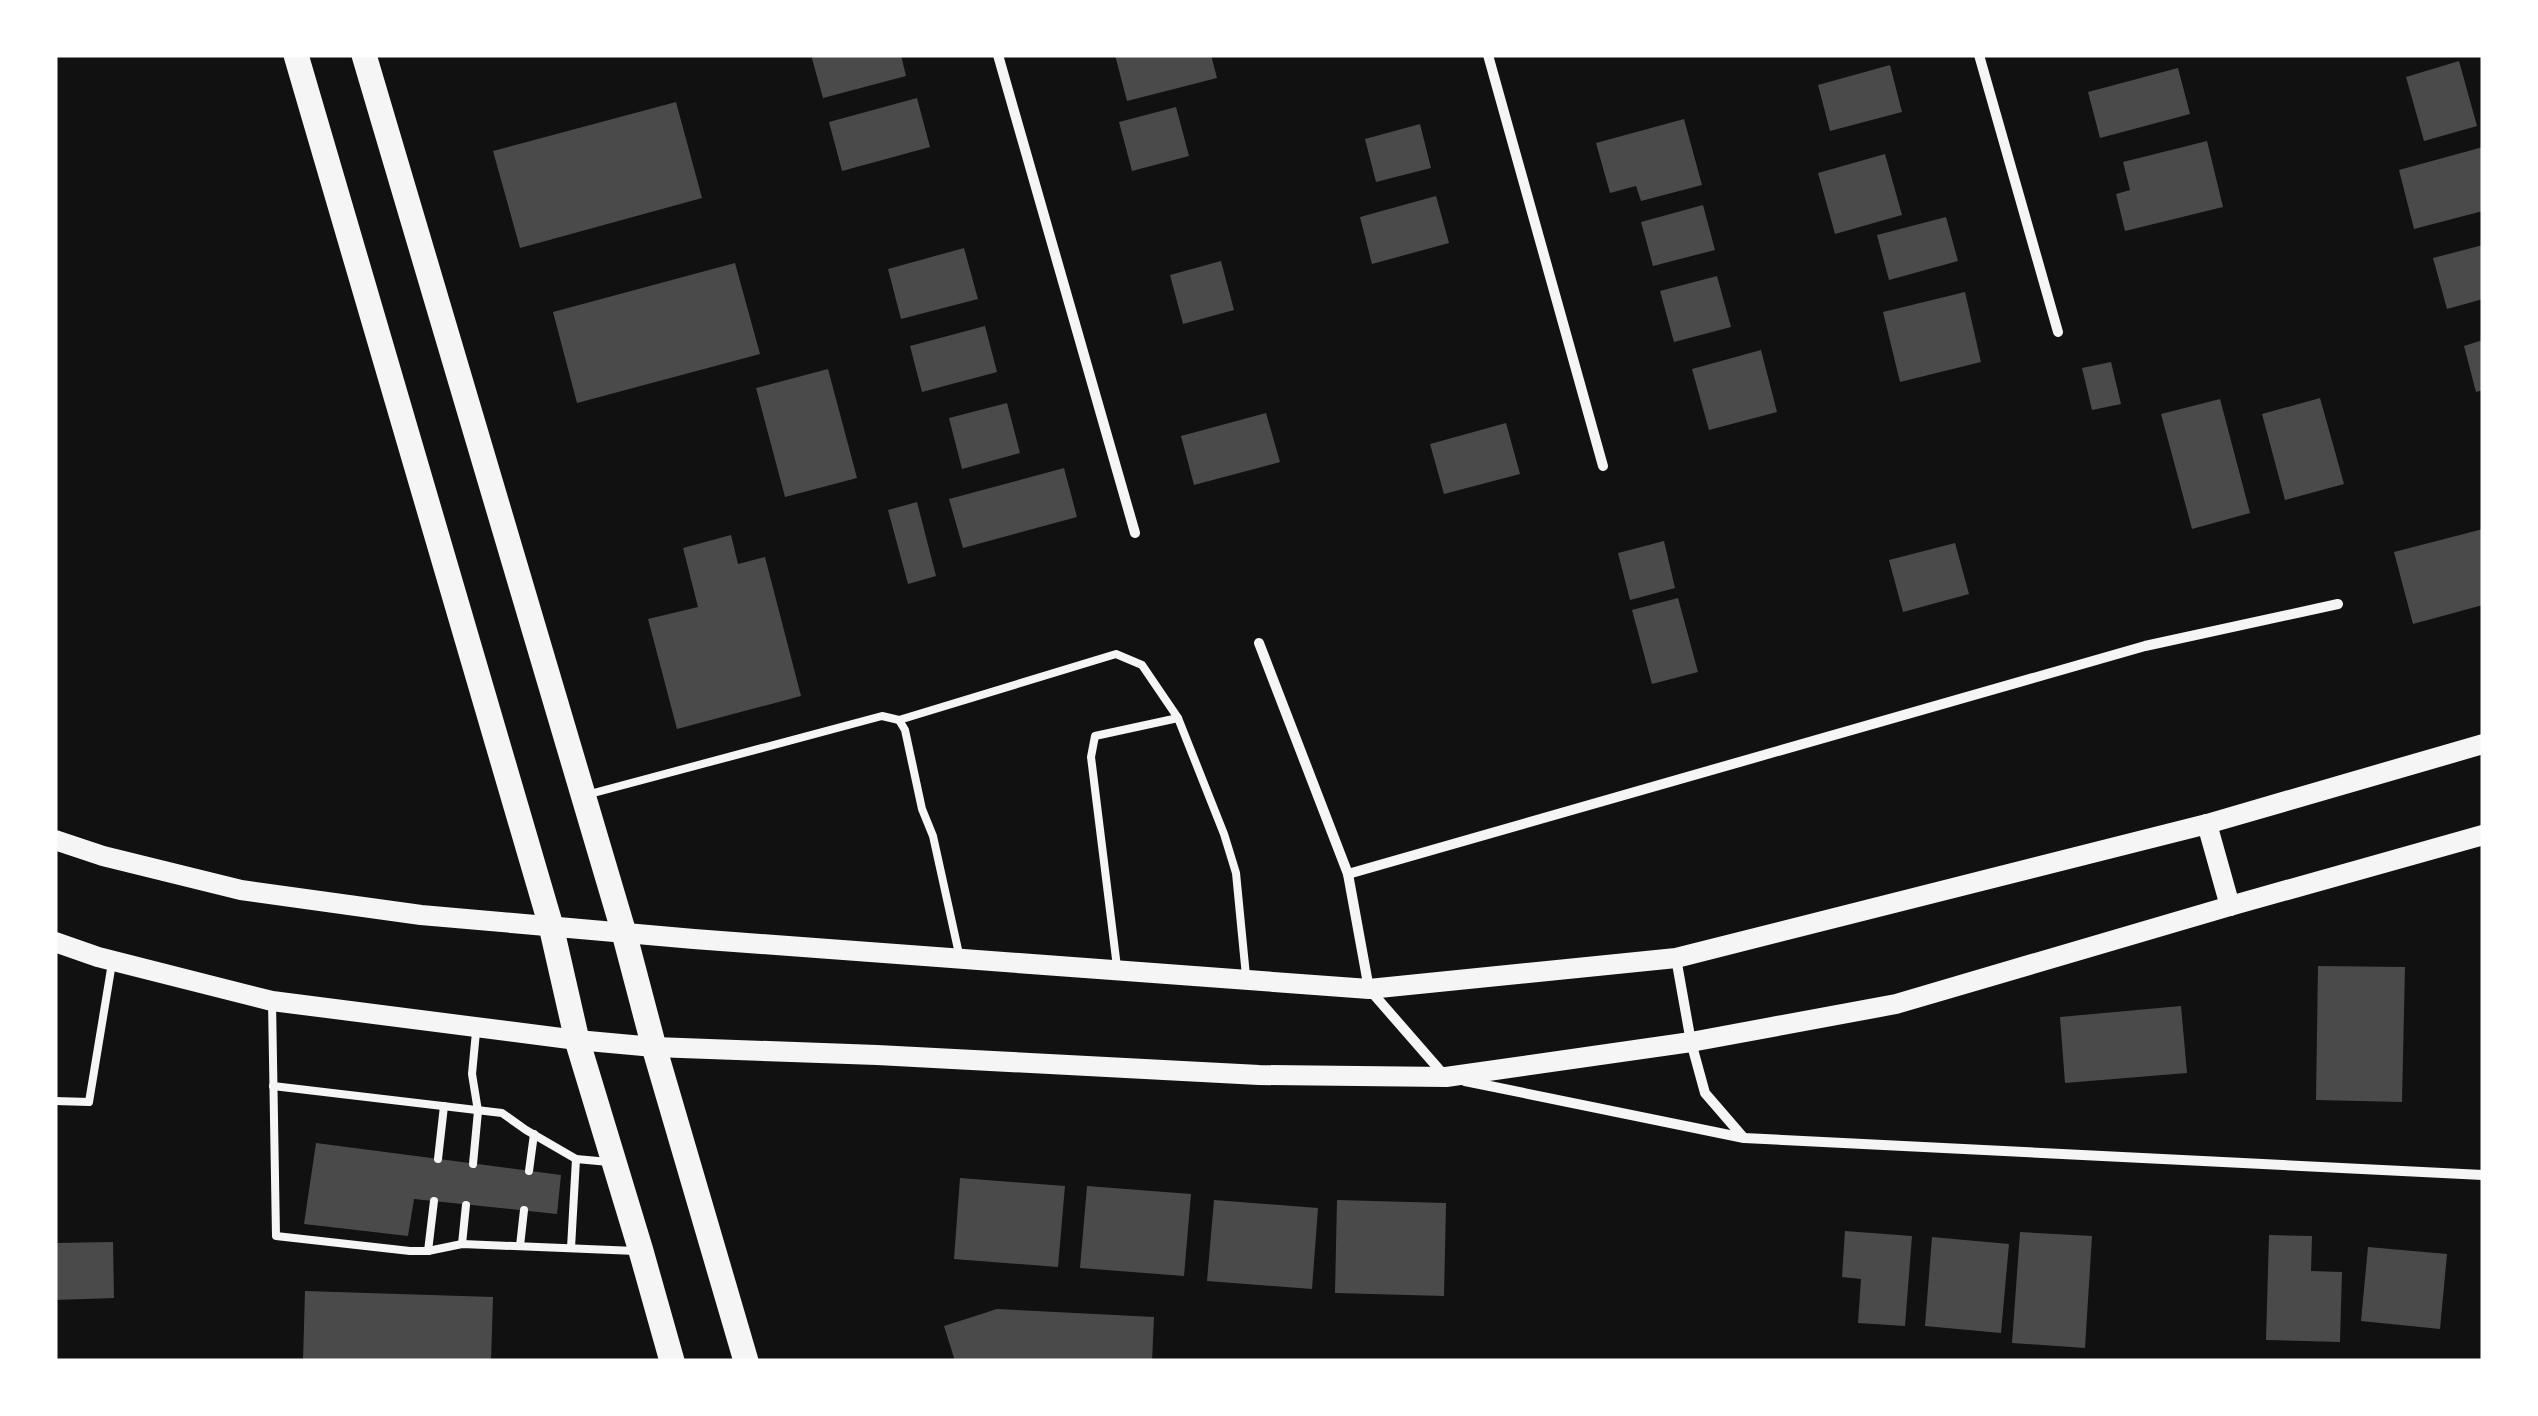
<svg xmlns="http://www.w3.org/2000/svg" width="2538" height="1416" viewBox="0 0 2538 1416" font-family="'Sofia Sans Condensed',sans-serif">
<rect width="100%" height="100%" fill="#111"/>
<g fill="#4a4a4a">
<polygon points="811,55 901,55 906,76 823,98"/>
<polygon points="1115,55 1211,55 1217,78 1127,101"/>
<polygon points="2459,61 2477,126 2424,141 2406,77"/>
<polygon points="1890,65 1902,112 1830,131 1818,85"/>
<polygon points="2178,68 2190,114 2100,138 2088,92"/>
<polygon points="917,98 930,147 842,171 829,122"/>
<polygon points="676,102 702,198 520,248 493,151"/>
<polygon points="1176,107 1189,156 1132,171 1119,122"/>
<polygon points="1684,119 1702,185 1641,201 1636,186 1610,193 1596,143"/>
<polygon points="1420,124 1431,168 1376,182 1365,139"/>
<polygon points="2207,141 2223,207 2125,231 2116,194 2130,190 2123,162"/>
<polygon points="2483,147 2483,211 2414,229 2399,170"/>
<polygon points="1885,154 1902,215 1835,234 1818,173"/>
<polygon points="1436,196 1449,243 1372,264 1360,217"/>
<polygon points="1703,205 1715,250 1653,266 1641,222"/>
<polygon points="1946,217 1958,261 1889,280 1877,235"/>
<polygon points="2483,245 2483,299 2447,309 2433,258"/>
<polygon points="964,248 978,299 901,319 888,269"/>
<polygon points="1221,261 1234,310 1183,324 1170,275"/>
<polygon points="735,263 760,354 577,403 553,312"/>
<polygon points="1717,276 1731,327 1674,342 1660,291"/>
<polygon points="1965,292 1981,362 1900,382 1883,312"/>
<polygon points="985,326 997,372 922,392 910,346"/>
<polygon points="2483,340 2483,390 2476,392 2464,346"/>
<polygon points="1761,350 1777,412 1709,430 1692,369"/>
<polygon points="2111,362 2121,404 2092,410 2082,368"/>
<polygon points="828,369 857,478 785,497 756,388"/>
<polygon points="2320,398 2344,484 2285,500 2262,414"/>
<polygon points="2220,399 2250,513 2192,529 2161,414"/>
<polygon points="1007,403 1020,453 962,469 949,418"/>
<polygon points="1266,413 1280,462 1194,485 1181,436"/>
<polygon points="1506,423 1520,474 1444,494 1430,444"/>
<polygon points="1064,468 1077,517 963,548 949,499"/>
<polygon points="917,502 936,576 908,584 888,510"/>
<polygon points="2483,529 2483,605 2413,624 2394,552"/>
<polygon points="731,535 738,564 765,557 801,696 677,729 648,619 698,607 683,548"/>
<polygon points="1664,541 1675,588 1630,600 1618,553"/>
<polygon points="1955,543 1969,594 1903,612 1889,560"/>
<polygon points="1678,598 1698,672 1652,684 1632,610"/>
<polygon points="2318,966 2405,967 2402,1102 2316,1100"/>
<polygon points="2181,1006 2187,1073 2065,1083 2060,1017"/>
<polygon points="316,1143 561,1175 557,1214 414,1199 408,1236 304,1224"/>
<polygon points="960,1178 1065,1186 1058,1267 954,1259"/>
<polygon points="1087,1186 1191,1194 1184,1276 1080,1268"/>
<polygon points="1214,1200 1318,1208 1312,1289 1207,1281"/>
<polygon points="1337,1200 1446,1203 1444,1296 1335,1293"/>
<polygon points="1845,1231 1912,1236 1905,1326 1858,1323 1861,1279 1842,1277"/>
<polygon points="2020,1232 2092,1236 2085,1348 2012,1343"/>
<polygon points="2269,1235 2312,1236 2311,1271 2342,1272 2340,1342 2266,1340"/>
<polygon points="1932,1237 2009,1244 2001,1333 1925,1326"/>
<polygon points="113,1242 114,1298 55,1300 55,1243"/>
<polygon points="2368,1247 2447,1254 2440,1329 2361,1321"/>
<polygon points="305,1291 493,1297 491,1361 303,1361"/>
<polygon points="997,1309 1154,1317 1152,1361 955,1361 944,1326"/>
</g>
<g fill="none" stroke-linecap="round" stroke-linejoin="round">
<g stroke="#f5f5f5" stroke-width="8">
<polyline points="899,720 1116,654 1142,665 1178,718"/>
<polyline points="586,795 882,716 899,720 905,730 922,809 933,836 959,954"/>
<polyline points="1117,967 1091,757 1095,736 1178,718 1224,834 1236,873 1246,976"/>
<polyline points="272,1001 276,1236 410,1251 428,1251 462,1244 636,1251"/>
<polyline points="273,1086 502,1113 526,1130 576,1159 609,1162"/>
<polyline points="55,1101 89,1102 112,963"/>
<polyline points="438,1159 444,1106"/>
<polyline points="473,1164 478,1111 472,1074 476,1032"/>
<polyline points="529,1171 534,1134"/>
<polyline points="462,1244 466,1205"/>
<polyline points="520,1246 524,1210"/>
<polyline points="571,1248 576,1159"/>
<polyline points="428,1251 434,1201"/>
</g>
<g stroke="#f5f5f5" stroke-width="10">
<polyline points="998,55 1135,533"/>
<polyline points="1488,55 1603,466"/>
<polyline points="1979,55 2058,332"/>
<polyline points="1259,643 1348,874 1369,989 1444,1075"/>
<polyline points="1348,874 2145,646 2338,604"/>
<polyline points="1676,958 1691,1042 1705,1093 1743,1137"/>
<polyline points="1465,1081 1744,1138 2483,1175"/>
</g>
<g stroke="#f5f5f5" stroke-width="20">
<polyline points="2207,824 2230,906"/>
<polyline points="55,840 103,856 241,890 421,915 694,939 1369,989 1676,958 2207,824 2483,744"/>
<polyline points="55,942 98,957 272,1001 577,1040 654,1047 877,1055 1259,1075 1446,1077 1691,1042 1896,1004 2230,906 2483,835"/>
</g>
<g stroke="#f5f5f5" stroke-width="25">
<polyline points="296,55 551,926 577,1040 641,1251 672,1361"/>
<polyline points="364,55 624,933 654,1047 746,1361"/>
</g>
</g>
<rect width="2538" height="1416" fill="none" stroke="#ffffff" stroke-width="115"/>
</svg>
